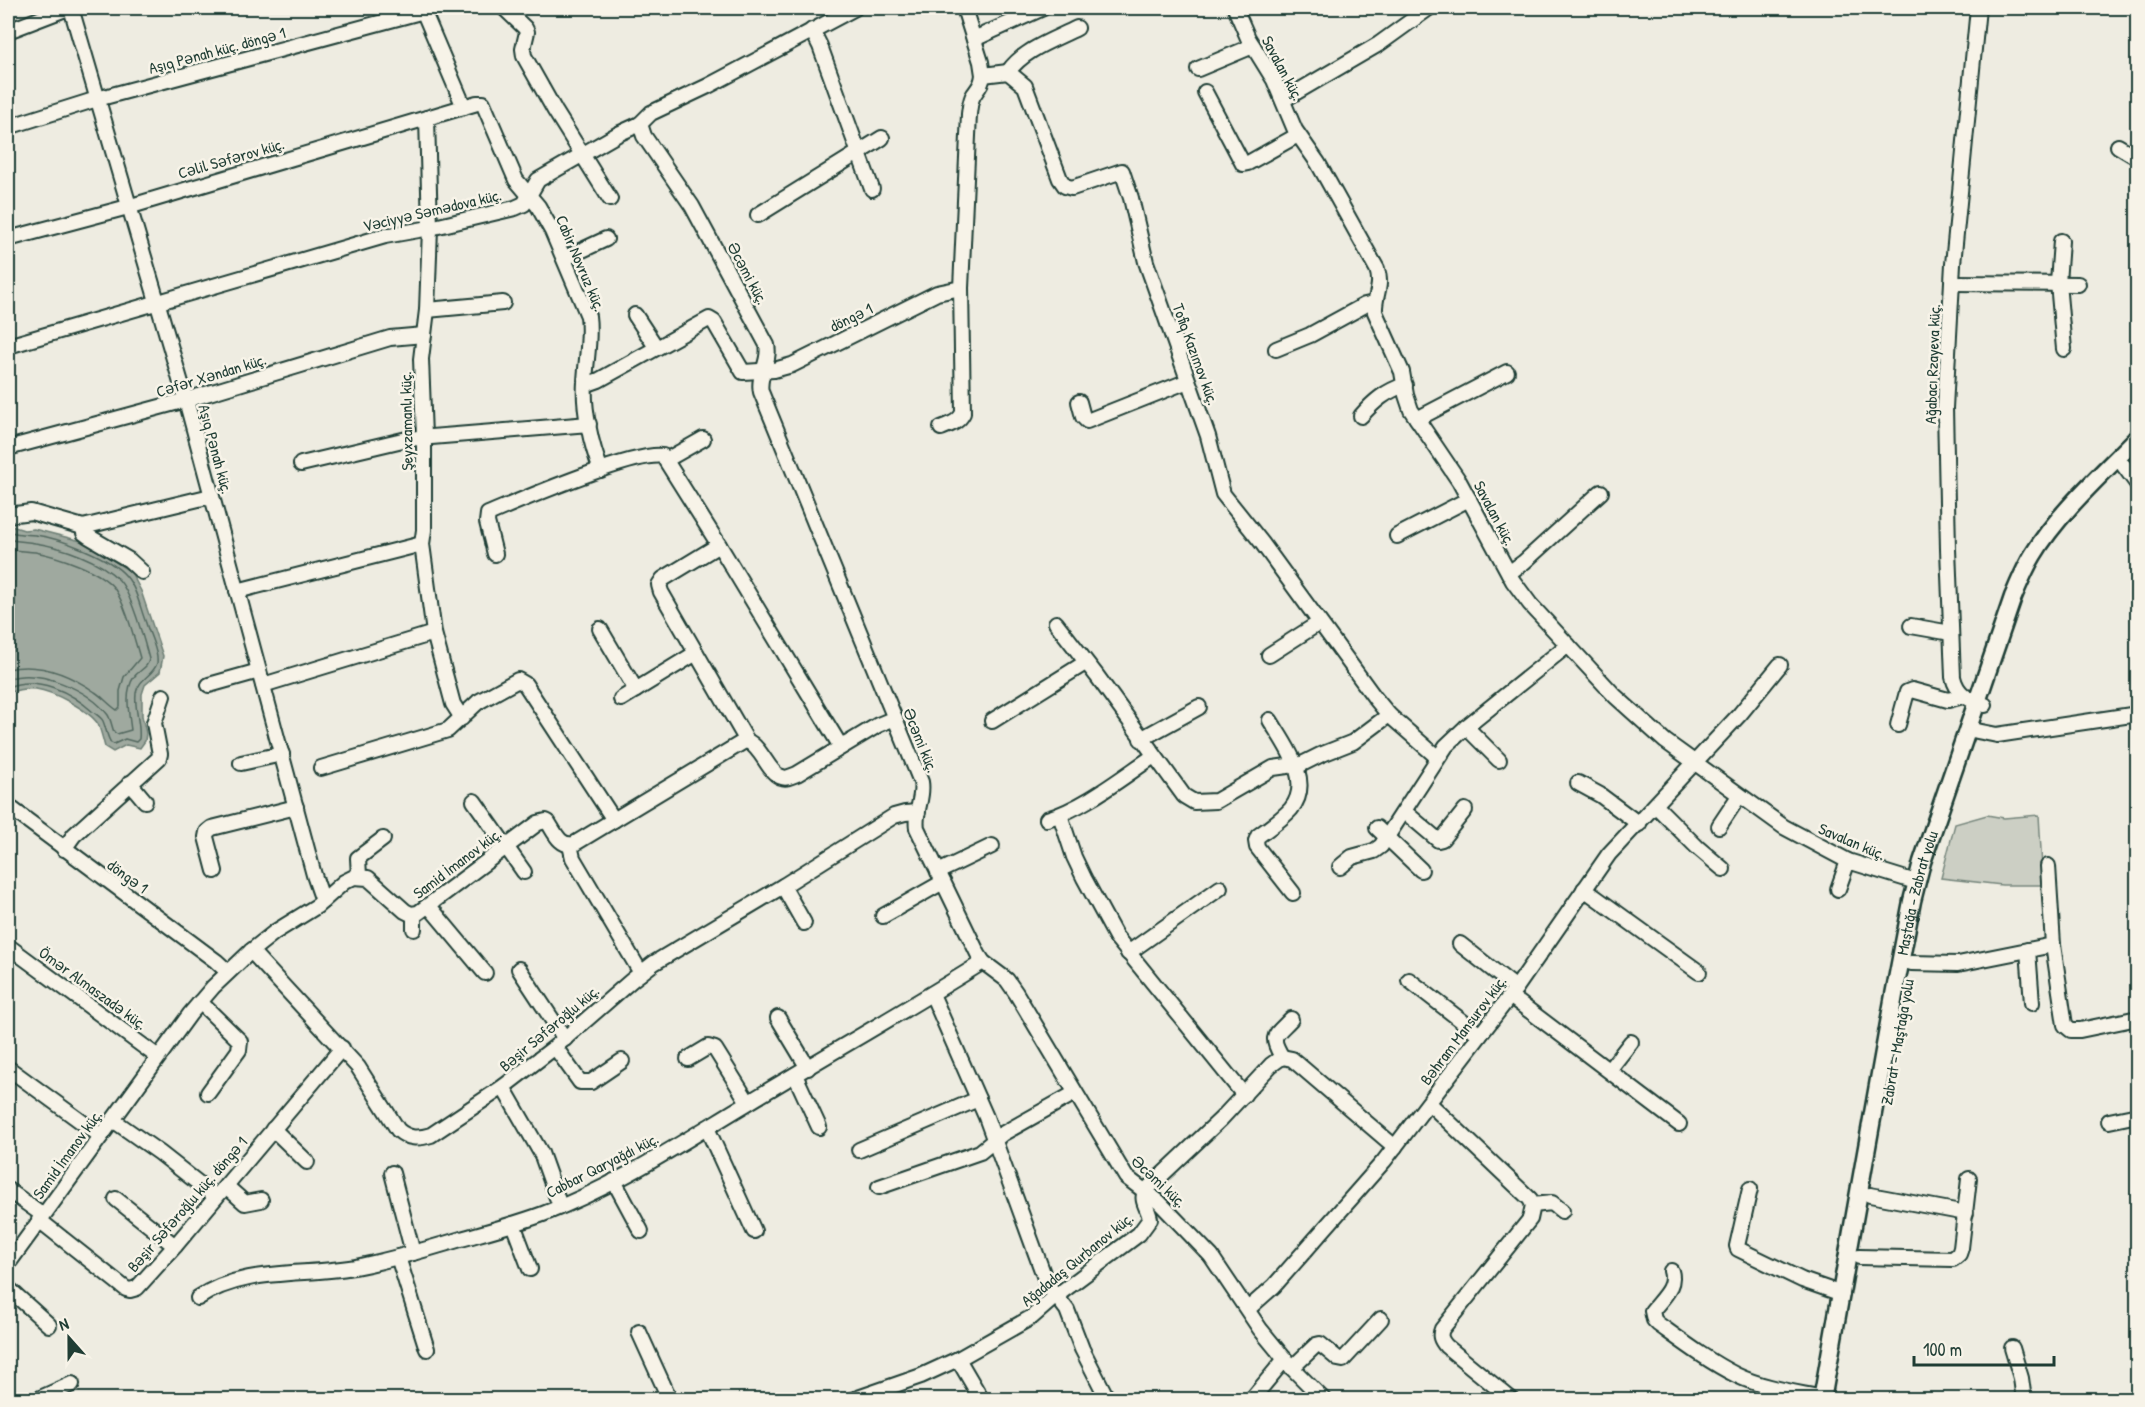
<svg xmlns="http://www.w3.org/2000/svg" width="2145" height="1407" viewBox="0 0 2145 1407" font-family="'Patrick Hand',sans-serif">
<rect width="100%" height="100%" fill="#eeece1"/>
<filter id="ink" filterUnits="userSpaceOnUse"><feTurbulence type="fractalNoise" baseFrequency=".0167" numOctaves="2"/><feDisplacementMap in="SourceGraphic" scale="12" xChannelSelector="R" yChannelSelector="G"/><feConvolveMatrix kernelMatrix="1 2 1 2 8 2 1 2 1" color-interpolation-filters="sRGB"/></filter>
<g filter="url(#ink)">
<polygon fill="#cccfc4" stroke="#76867c" stroke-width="1.5" points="1987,815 2004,818 2039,815 2043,885 2002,885 1941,878 1955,824"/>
<path fill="#9fa99f" stroke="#6c7e74" stroke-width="1.5" d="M8,525L24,530L34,529L85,542L131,572L141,591L163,656L160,672L145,685L142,694V716L146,733L145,741L140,748L126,745L113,752L105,747C103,740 101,731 98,724C89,710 52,691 36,689C27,688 16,690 8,693Z"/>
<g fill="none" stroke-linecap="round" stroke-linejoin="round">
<g stroke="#52685f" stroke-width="1.5">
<path d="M8,531C18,535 24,534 35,535C60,538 110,557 126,576C137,589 140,608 146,623C149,634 159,652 157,663C154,675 139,678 136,693C134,709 141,724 139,739L136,742L125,739L114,744L111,743C107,737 106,728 103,721C101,717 97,715 93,712C71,692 37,675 8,687"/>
<path d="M8,539C18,542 25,541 35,543C62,547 100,560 119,580C131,593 144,640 149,659C148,668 139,670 134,677C124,691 129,714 131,730L117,734L114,732C112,727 111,720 108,715C88,689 38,668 8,679"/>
<path d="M8,549C17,551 26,551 35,552C57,556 100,570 114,588C126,605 134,638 140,658L124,677L120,691V707L117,710C109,705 103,697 95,692C69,674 39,662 8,669"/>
</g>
<g stroke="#1f3d34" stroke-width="18">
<g id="minor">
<polyline points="71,8 186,400 314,875 323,901"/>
<polyline points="422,8 464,107"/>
<polyline points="504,8 525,28 527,32 523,49 524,56 555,111 610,199"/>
<polyline points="964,8 981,62 983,75 1008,72 1025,86 1060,179 1065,186 1072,188 1122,171 1131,198 1146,262 1208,436 1223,494 1262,543 1375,698 1389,715 1437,757"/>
<path d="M1235,8L1248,38L1274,80L1295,130L1318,163L1377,269C1383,287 1374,295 1375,312L1402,372L1406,395L1411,410L1459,481L1513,581L1530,604L1615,696L1665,741L1784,827L1848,861L1916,882"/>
<path d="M1978,8L1953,264L1947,371L1945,408L1948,549L1953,677C1957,695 1969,700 1985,705"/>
<polyline points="812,30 820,46 872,189"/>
<polyline points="8,31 68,8"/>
<polyline points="974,39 1043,8"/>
<polyline points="1198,69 1253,46"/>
<path d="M1008,72C1023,50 1053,40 1077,28"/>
<polyline points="1205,92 1243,164 1248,163 1298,135"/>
<polyline points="1283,100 1379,44 1429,8"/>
<polyline points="427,118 430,228 427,310 421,359 424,436 424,530 422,544 434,633 453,704 462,718"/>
<path d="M640,124L644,136L692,206L767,345C771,362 757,375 761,392L921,782C924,798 914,812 917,828L978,954L983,962L1007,980L1016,993L1126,1177L1159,1202L1211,1256L1260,1329L1292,1368L1324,1400"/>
<polyline points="8,127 97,99 435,8"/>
<polyline points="2118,146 2138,158"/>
<polyline points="758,215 882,138"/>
<path d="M8,239L128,207L477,103H483L516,180L538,206L552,231L588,316C591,338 586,360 585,382C583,409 591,445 601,470"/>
<polyline points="2061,241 2058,283 2064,349"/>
<polyline points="565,258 606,239"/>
<polyline points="1952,283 2078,284"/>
<polyline points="427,310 503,303"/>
<polyline points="635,315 656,347"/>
<polyline points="8,346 385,236 430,228 515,208 524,204 538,180 618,134 640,124 651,113 708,86 855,8"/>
<polyline points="1276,349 1310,335 1365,305 1374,303"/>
<path d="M585,385L599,380L709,319L714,322L743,372L774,370L792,365L937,293L961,288L969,114C970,107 970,100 974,94C979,87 982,84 983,75"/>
<polyline points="1079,402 1083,417 1087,421 1188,381"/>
<path d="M1361,416C1374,401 1386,391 1405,385"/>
<polyline points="1417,419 1507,372"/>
<path d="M941,428C950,424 958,423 963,413L961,288"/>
<polyline points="8,448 186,400 390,338 424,335"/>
<polyline points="666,460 703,439"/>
<polyline points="301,464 407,439 589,424"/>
<polyline points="2124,466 2138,485"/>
<polyline points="8,515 31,512 83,527 211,496"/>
<polyline points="83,527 84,533 88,536 129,560 142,572"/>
<polyline points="1397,536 1469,499"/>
<polyline points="719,545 663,579 659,585 661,592 747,741"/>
<path d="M495,554L487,522L488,514C519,501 635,451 663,456L719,545L841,747"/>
<polyline points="1509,573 1524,562 1601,492"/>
<polyline points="237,591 422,544"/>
<polyline points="1056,623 1097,676 1184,796 1194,802 1216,801 1273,768 1302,764 1320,755 1353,742 1389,715"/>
<polyline points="1911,626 1951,633"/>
<polyline points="600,629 636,690"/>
<polyline points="1269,655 1319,623"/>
<polyline points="209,685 259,671"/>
<polyline points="263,685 434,633"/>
<polyline points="621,699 696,653"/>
<path d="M1270,720C1285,745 1314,781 1291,809C1282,819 1269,828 1258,836L1256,841L1257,847L1293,893"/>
<polyline points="992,721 1085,663"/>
<polyline points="1898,725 1907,692 1912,690 1948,700 1963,696"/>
<polyline points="1466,727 1499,760"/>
<polyline points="1977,731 1997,735 2138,714"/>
<polyline points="1141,739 1199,707"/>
<polyline points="241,763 282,754"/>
<polyline points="321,768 448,730 478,702 518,680 525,684 614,820"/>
<polyline points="130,783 145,801"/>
<polyline points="1578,783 1600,795 1639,824"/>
<polyline points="474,801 524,872"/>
<polyline points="8,806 216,961 228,972"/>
<polyline points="1656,806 1697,847 1723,869"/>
<polyline points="1405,812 1438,840 1442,839 1465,810"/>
<polyline points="1060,815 1074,857 1084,878 1116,937 1244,1095"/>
<path d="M1047,819C1084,808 1121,778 1154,756"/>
<polyline points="1719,826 1739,796"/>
<polyline points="1377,828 1421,870"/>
<polyline points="570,845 573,858 641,973"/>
<polyline points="64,849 74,835 159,758 160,754 154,723 163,696"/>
<polyline points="2048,866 2053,945 2065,1025 2071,1030 2080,1030 2138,1018"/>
<polyline points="1340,867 1352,857 1374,851 1381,846 1446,746 1466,727 1568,645"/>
<polyline points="215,871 206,837 207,832 212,828 296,807"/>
<polyline points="938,872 992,846"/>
<polyline points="359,876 358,858 383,839"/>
<polyline points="783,886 804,923"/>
<polyline points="1584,889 1699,972"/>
<polyline points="1838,889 1848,861"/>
<polyline points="429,906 485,973"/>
<polyline points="414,914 414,929"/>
<polyline points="883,916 943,882"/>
<polyline points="1460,944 1516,988"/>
<polyline points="8,946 158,1057"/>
<polyline points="2028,950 2032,1003"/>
<path d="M251,951L358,1067L398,1130C408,1139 418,1139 431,1135L503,1087L555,1047L632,980L654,963L783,886L894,816L905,813L918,812"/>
<polyline points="1128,953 1220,888"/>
<polyline points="1911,963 1958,964 2053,945"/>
<polyline points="519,969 565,1039"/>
<polyline points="1409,980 1480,1035"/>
<polyline points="932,994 986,1117 1047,1284 1067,1310 1082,1349 1108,1400"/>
<polyline points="1510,996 1679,1124"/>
<polyline points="200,1002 240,1041 239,1050 208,1093"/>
<polyline points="778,1018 808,1068"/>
<polyline points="555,1047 580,1082 591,1082 622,1061"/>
<path d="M1282,1057C1269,1035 1275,1036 1291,1019"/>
<polyline points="688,1059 708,1047 715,1049 748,1102"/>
<polyline points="8,1068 101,1136"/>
<polyline points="1609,1070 1631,1042"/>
<polyline points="795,1075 819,1127"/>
<polyline points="503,1087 541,1153 560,1206"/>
<path d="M1429,1103L1530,1199L1533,1205L1530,1219L1442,1329C1439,1336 1441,1340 1446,1346L1512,1400"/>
<polyline points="113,1120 160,1153 216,1197"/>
<polyline points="2109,1121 2138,1115"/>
<polyline points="707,1128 754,1231"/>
<polyline points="273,1129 307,1162"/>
<polyline points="859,1150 978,1099"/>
<polyline points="392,1173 413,1253"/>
<polyline points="614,1181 641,1231"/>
<polyline points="226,1186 245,1203 261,1200"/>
<polyline points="879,1187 980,1152 1002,1134 1075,1093"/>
<polyline points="1750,1189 1737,1246 1738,1249 1802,1280 1842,1294"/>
<polyline points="8,1190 43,1215"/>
<polyline points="1870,1195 1966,1213"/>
<polyline points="116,1199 175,1246"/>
<polyline points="1533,1205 1552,1203 1562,1211"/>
<polyline points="39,1220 126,1289 130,1290 137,1288 175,1246 342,1048"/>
<polyline points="513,1224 530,1269"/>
<polyline points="398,1257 427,1349"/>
<polyline points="1859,1257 1953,1259 1959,1254 1961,1248 1969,1179"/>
<path d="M8,1264L190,1014L213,987L251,951L275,932L317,906L344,882L354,877L368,878L405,911L411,914L418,913L538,823L546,821L548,822C555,833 560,847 574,844L743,742L747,741C762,747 769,775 782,777C786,779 792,776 797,774L878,725L895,718"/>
<path d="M1671,1271C1676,1287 1662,1298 1652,1311L1654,1320L1658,1324C1683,1342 1708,1361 1736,1375C1763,1388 1794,1392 1822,1398"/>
<polyline points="8,1288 49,1325"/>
<path d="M198,1298C245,1266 307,1277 360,1266C394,1259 428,1249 461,1239C489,1231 516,1224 543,1214C615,1187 681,1143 746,1104C825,1056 905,1011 983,962"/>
<polyline points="1248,1309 1274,1286 1384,1161 1516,988 1609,854 1740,714 1780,665"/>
<polyline points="639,1332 670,1400"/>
<polyline points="2012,1348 2021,1378 2024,1400"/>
<polyline points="958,1359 982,1400"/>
<polyline points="1292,1368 1316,1345 1320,1344 1338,1359 1343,1360 1381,1319"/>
<polyline points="36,1400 72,1384"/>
<path d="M852,1400L921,1376L958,1359L1032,1317L1056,1296L1139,1234L1150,1219C1149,1209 1140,1201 1145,1191L1221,1119L1271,1065L1282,1057L1292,1059L1395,1147"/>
<polyline points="1251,1400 1285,1359"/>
</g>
</g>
<g stroke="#1f3d34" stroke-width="21">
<g id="major">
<path id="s1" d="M1822,1400L1894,995L1912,901L1922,862L2013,597C2019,583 2025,568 2033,555C2058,513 2103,473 2138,437"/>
</g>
</g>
<use href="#minor" stroke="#f7f3e8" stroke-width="14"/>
<use href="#major" stroke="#f7f3e8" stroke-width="16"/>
</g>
</g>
<g text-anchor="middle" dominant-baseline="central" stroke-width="5" stroke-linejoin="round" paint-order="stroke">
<g font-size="16" fill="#1f3d34" stroke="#f7f3e8">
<text transform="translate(217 50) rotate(-15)">Aşıq Pənah küç. döngə 1</text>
<text transform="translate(1283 68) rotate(62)">Savalan küç.</text>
<text transform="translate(231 158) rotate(-16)">Cəlil Səfərov küç.</text>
<text transform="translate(432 210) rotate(-13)">Vəciyyə Səmədova küç.</text>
<text transform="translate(581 263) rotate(67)">Cabir Novruz küç.</text>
<text transform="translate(748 273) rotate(62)">Əcəmi küç.</text>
<text transform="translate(851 317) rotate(-26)">döngə 1</text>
<text transform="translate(1196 354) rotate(70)">Tofiq Kazımov küç.</text>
<text transform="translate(1932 364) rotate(-88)">Ağabacı Rzayeva küç.</text>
<text transform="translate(211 375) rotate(-17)">Cəfər Xəndan küç.</text>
<text transform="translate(406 421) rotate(-91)">Şeyxzamanlı küç.</text>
<text transform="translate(216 449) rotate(75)">Aşıq Pənah küç.</text>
<text transform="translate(1495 513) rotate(62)">Savalan küç.</text>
<text transform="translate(921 740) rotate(68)">Əcəmi küç.</text>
<text transform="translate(1852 841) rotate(23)">Savalan küç.</text>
<text transform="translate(457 863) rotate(-37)">Samid İmanov küç.</text>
<text transform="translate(128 876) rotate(36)">döngə 1</text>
<text stroke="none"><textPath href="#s1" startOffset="516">Maştağa - Zabrat yolu</textPath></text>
<text transform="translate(93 988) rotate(36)">Ömər Almaszadə küç.</text>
<text transform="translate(549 1028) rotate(-40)">Bəşir Səfəroğlu küç.</text>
<text transform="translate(1463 1030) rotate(-53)">Bəhram Mansurov küç.</text>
<text transform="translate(1897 1042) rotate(-80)">Zabrat - Maştağa yolu</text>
<text transform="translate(67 1154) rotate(-54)">Samid İmanov küç.</text>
<text transform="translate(602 1165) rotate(-27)">Cabbar Qaryağdı küç.</text>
<text transform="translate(1159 1181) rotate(43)">Əcəmi küç.</text>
<text transform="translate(187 1204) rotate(-49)">Bəşir Səfəroğlu küç. döngə 1</text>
<text transform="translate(1077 1259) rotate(-39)">Ağadadaş Qurbanov küç.</text>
</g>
</g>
<rect width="2145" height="1407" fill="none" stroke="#f7f3e8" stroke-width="30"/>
<rect x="15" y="15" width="2115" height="1377" fill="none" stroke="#1f3d34" stroke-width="2" filter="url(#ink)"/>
<g transform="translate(69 1338) rotate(339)" stroke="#f7f3e8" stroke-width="4.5" paint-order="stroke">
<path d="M0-4.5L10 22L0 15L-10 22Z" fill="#1f3d34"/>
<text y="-9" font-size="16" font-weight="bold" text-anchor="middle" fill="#1f3d34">N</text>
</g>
<path d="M1914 1356v9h140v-9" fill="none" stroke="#1f3d34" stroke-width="3"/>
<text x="1923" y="1356" font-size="18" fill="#1f3d34" stroke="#f7f3e8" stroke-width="4.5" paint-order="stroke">100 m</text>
</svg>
